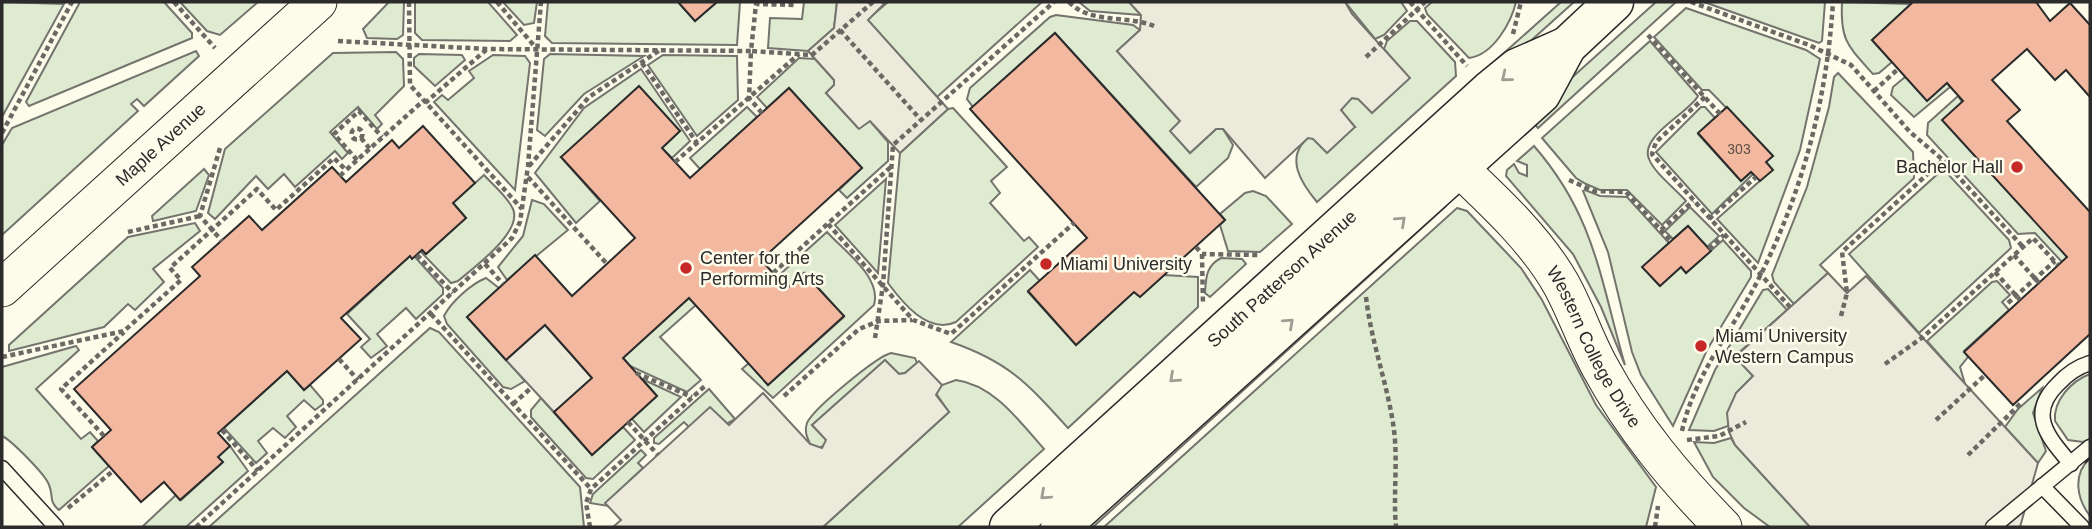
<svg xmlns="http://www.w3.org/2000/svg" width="2092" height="529" viewBox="0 0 2092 529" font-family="Helvetica,sans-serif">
<rect width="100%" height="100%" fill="#fdfbea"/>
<g fill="#deebd1" stroke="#74746e" stroke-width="2">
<polygon points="2,2 64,4 2,117"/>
<polygon points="80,2 164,2 192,33 192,38 29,106 26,102"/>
<polygon points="180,2 258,2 220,35 207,31"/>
<polygon points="389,2 404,2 403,35 397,39 367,38 363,29"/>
<polygon points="415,2 488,2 517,35 510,41 422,40 415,33"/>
<polygon points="503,2 537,2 534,23 524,25"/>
<polygon points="548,2 678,2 695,21 717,2 740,2 737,45 552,43 545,36"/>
<polygon points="804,2 837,2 834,28 808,51 768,48 770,18 802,19"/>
<polygon points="888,2 1042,2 937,97 867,20"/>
<polygon points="1079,2 1129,2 1141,15 1090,11"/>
<polygon points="1345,2 1401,2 1407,11 1384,35 1375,39"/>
<path d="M1432,2H1516C1511,23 1493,55 1469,58L1427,14L1425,8Z"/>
<polygon points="1561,2 1574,2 1486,81 1486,69"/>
<polygon points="1656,2 1676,2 1538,128 1528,117"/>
<polygon points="1704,2 1825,2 1822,41 1819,43"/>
<path d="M1842,2L1911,4L1872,40L1892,62L1879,73L1873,74C1848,46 1840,41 1842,2Z"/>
<polygon points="1686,8 1806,50 1820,59 1800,150 1758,263 1717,219 1772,170 1766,162 1773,156 1709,90 1702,90 1654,37"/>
<polygon points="1056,15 1133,25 1140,30 1117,51 1180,121 1171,131 1190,153 1216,129 1223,129 1233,145 1228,158 1196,187 1055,33 973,107 967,99 970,88 1050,17"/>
<path d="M1410,21H1417L1455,62L1456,76L1317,202C1302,184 1284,158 1308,138L1355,127L1342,113V107L1352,98L1358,99L1409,78L1384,49L1387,41Z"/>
<path d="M1650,41L1698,96C1689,113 1639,136 1649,159C1655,174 1675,188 1686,201L1662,225L1627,190H1600L1586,184L1576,178L1542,138Z"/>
<polygon points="196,51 199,56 144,106 137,99 131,104 138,111 2,235 2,145 12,128"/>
<polygon points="396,52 403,59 404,86 375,115 382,124 377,129 358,107 330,132 348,153 342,159 335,151 295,187 284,174 268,189 256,176 215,219 208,213 225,149 333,53"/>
<polygon points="419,54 462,55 465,60 435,86 414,66 414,58"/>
<polygon points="550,54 644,56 584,94 545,136 537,130 544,59"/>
<polygon points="493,55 525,56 530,63 515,190 434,102 442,95 448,100 474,78 469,71"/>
<polygon points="663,55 737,56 738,100 697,136 648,65"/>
<polygon points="799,58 815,59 834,80 834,85 826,93 858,128 870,121 888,142 888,161 847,198 839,190 862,168 789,88 767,108 757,97"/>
<polygon points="641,69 690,141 672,158 662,148 680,131 561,157 600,201 576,223 535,173 584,108"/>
<polygon points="1838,73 1913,152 1914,178 1820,265 1828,273 1794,304 1774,282 1772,275 1807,187 1829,107 1834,77"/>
<polygon points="1905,77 1947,83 1950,87 1914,117 1891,95 1893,87"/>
<polygon points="1958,96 2067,257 2062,262 2035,233 2018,234 1927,135 1928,123"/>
<polygon points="747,107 757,117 700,169 690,158"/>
<polygon points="1701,107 1705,107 1715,118 1698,134 1741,181 1751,172 1753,174 1712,214 1656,152"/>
<path d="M953,108L1007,167L991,181L1000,193L990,203L1024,241L1029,237L1038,247L956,322C928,335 902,302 888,283L900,153L948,109Z"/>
<path d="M1534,146C1595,216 1600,279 1625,365L1601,307L1573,254L1506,176L1507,170L1514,164L1519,173L1527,176V165L1517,161Z"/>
<polygon points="204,169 209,175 196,211 153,221 152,216"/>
<polygon points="1941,171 1947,173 2009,240 2011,248 1919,333 1849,254"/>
<path d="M484,175C493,185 508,197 513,209C523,232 473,268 458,281L451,283L421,252L426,254L466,218L453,203Z"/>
<polygon points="886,179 878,273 835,225"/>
<polygon points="1585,190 1600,196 1627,197 1669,243 1643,267 1659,285 1681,267 1686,273 1723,240 1751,271 1751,277 1707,350 1673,426 1641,375 1632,352 1608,252 1583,191"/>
<polygon points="1253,191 1266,196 1292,224 1260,252 1228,251 1220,225 1225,220 1220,214 1245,193"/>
<polygon points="532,200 544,204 568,230 507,280 498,267 523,236"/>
<polygon points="1439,206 1445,207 1093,527 1078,527"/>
<polygon points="1690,207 1719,236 1707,247 1688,226 1673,239 1665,231"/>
<polygon points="1457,208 1467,211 1521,268 1542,300 1596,405 1656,487 1646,527 1104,527"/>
<polygon points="195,223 200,231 153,269 164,282 135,310 128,304 104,327 9,351 9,345 128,237"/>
<path d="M827,232C844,251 882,277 874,305L773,398L742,369L749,363L768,385L844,317L805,273L787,288L777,277Z"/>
<polygon points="410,256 415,257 443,288 443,294 416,319 406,308 377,334 387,346 371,358 361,347 370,339 347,314"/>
<path d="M1221,258L1242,259L1246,264L1210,297L1205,293C1206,277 1206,266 1221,258Z"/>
<path d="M1030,270L1040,281L1028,292L1076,345L1134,292L1140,297L1164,275L1198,277V307L1068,428C1028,384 1009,362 951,342Z"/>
<path d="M486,278L499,288L467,317L525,381L511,389L503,387L447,324L444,316C451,302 471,284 486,278Z"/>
<polygon points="1997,281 2010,295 2002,302 2009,310 1964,351 1968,357 1960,367 1965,384 1927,341 1992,282"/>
<polygon points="1768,289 1787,310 1735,356 1753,376 1736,393 1728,426 1714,431 1689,430 1715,370 1763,290"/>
<polygon points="689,298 696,305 660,337 701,380 687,392 630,366 623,358"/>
<polygon points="430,328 439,332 580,487 584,527 209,527"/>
<path d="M76,346L79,350L36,389L81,439L90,432L98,441L92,447L109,466L59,510C48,501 54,496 49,485C46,475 11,440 2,436V367Z"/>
<path d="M891,353L915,358L917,363L905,373L899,374L885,360L812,425L827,440L824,446L818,448L810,444C807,437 804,431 807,423C813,409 876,357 891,353Z"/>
<polygon points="287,371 304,390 310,385 323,400 323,404 315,410 304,400 287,416 296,427 285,438 273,428 258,441 267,453 256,463 224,428"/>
<path d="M2090,374V439L2083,442L2068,440L2055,421C2053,401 2071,381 2090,374Z"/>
<polygon points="642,379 681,397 644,432 632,419 657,396"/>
<path d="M956,380C994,385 1020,422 1044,449L958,527H823L949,412L935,392L942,385Z"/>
<polygon points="2042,388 2033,413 2046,451 2038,463 2005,427 2018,409"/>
<polygon points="709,389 735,419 726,424 710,408 689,427 684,422 659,444 654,443 654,438"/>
<polygon points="541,398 592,455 623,427 635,440 593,479 586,478 531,417 531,410"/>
<polygon points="1731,438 1735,445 1810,527 1770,527 1744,508 1713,477 1694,442 1714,443"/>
<polygon points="230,446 248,471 186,527 142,527 176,495 181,500 222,463 218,457"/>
<polygon points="641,450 646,455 638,463 643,468 606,503 608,506 590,503 593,494"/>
<path d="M2090,458V516C2077,499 2072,475 2090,458Z"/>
</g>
<g fill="#eceadb" stroke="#74746e" stroke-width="2">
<polygon points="837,2 881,2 884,4 868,20 948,109 900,153 870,121 859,129 826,93 834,85 834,80 808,51 834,28"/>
<polygon points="1129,2 1345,2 1352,14 1410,78 1372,113 1358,99 1352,98 1341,110 1355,127 1327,153 1313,139 1308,138 1265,178 1223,129 1216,129 1190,153 1170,131 1180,121 1117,51 1140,30 1141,15"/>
<polygon points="1828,273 1847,293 1866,276 2038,463 2020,527 1810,527 1735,445 1729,432 1727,413 1736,393 1753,376 1735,357"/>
<polygon points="545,325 592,378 554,412 506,360"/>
<polygon points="885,360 899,374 905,373 919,361 942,385 936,395 949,412 823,527 613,527 621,520 605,503 710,407 729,425 763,393 810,444 822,448 826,440 812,425"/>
</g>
<g fill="#f2b8a0" stroke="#2b2b2b" stroke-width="2">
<polygon points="678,2 717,2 695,21"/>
<polygon points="1913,2 2036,2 2050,21 2070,3 2090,25 2090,97 2066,70 2055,80 2027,49 1992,80 2020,110 2007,121 2090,212 2090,334 2013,405 1964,352 2067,257 1942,120 1963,101 1954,91 1947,83 1927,101 1872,40"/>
<polygon points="1055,33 1225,220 1140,297 1134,292 1076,345 1028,291 1087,238 970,109"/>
<polygon points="639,86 680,131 662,148 690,178 789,88 862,168 761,260 787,288 804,273 844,316 768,385 689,298 623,358 657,396 592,455 554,412 592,378 570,353 545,325 506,360 467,317 535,255 572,296 635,238 561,157"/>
<polygon points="1727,107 1773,156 1766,162 1773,170 1760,181 1751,172 1741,181 1698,133"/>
<polygon points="423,126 475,183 453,203 466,218 426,254 422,250 412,259 410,256 341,318 361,339 304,390 287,371 218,433 230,446 218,457 223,462 180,500 164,482 141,502 92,447 111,430 74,389 200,276 192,267 249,216 262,230 332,167 346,182 392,140 399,148"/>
<polygon points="1688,226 1711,251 1686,273 1681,267 1660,286 1642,267"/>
</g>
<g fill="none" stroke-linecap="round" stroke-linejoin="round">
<g stroke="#2b2b2b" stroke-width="17">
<g id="lane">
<path d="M2071,464C2048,437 2027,414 2058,384C2067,374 2077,367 2090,363"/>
<polyline points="2,468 56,527"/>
<polyline points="2042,486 2082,527"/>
<polyline points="1993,527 2090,447"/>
</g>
</g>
<g stroke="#2b2b2b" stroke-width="39">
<g id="secondary">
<path id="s1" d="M1459,168C1495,202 1536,240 1561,284C1576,311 1585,340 1600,367C1633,428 1675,478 1723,527"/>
<path id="s2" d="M2,288L318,2"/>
</g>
</g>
<g stroke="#2b2b2b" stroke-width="41">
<g id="highway">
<path id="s3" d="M1009,527L1490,90L1517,68L1567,46"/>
<polyline points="1060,527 1541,94 1567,46 1614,2"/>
</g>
</g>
<g stroke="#6a6964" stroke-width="4.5" stroke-dasharray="5 3.5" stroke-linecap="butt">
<polyline points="174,2 215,48"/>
<polyline points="409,2 410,85 522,209"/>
<polyline points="497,2 536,48"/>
<path d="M1069,2C1090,24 1127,15 1154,26"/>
<polyline points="1410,2 1467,66"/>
<polyline points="1691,2 1809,45 1851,65 1910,132 1943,160 2023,247"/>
<polyline points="840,30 921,120"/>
<polyline points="1513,34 1521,2"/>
<polyline points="1648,35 1720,114"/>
<polyline points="338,41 487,49 751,51 756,4 795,5 795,2"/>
<polyline points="1366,57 1425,2"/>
<polyline points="642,63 697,143"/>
<polyline points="1874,91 1898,69"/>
<polyline points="1705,97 1656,142 1652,154 1790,307"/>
<polyline points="425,103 486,50"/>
<polyline points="762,113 749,98 751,51 812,55 873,2"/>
<circle cx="357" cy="134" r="5.5"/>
<polyline points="2,133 72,2"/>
<polyline points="361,138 370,149"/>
<polyline points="220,148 200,216 222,241"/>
<polyline points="357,160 334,134 359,111 382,137"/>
<polyline points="675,162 799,54"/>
<polyline points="529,166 589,97 660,50"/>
<polyline points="340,176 346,170"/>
<polyline points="528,177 607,264"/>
<polyline points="1569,180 1594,191 1626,192 1671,241"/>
<polyline points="1709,219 1756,177"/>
<polyline points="828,224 913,320 951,334 1074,223"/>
<polyline points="1661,230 1693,201"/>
<polyline points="128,232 200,216"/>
<polyline points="1196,247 1202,254 1258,255"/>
<polyline points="1709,249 1724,235"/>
<polyline points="1202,254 1203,305"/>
<polyline points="417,255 453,293"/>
<polyline points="2014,255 2039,283"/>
<polyline points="485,264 503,284"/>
<polyline points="1995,272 2020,300"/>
<polyline points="773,273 893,165"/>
<path d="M1366,297C1371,342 1388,385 1394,430C1398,463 1393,495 1396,527"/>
<polyline points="2008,303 2055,261"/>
<polyline points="431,314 591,489"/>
<polyline points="1841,316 1847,293 1842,252 1943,160"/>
<polyline points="875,338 883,285 893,145 1054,2"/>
<polyline points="2,357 124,331 181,280 170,268 257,189 276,210 334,158 346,170 423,101"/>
<polyline points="339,359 358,380"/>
<polyline points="1885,364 1923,337 2033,238 2058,265"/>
<polyline points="636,373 692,397"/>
<polyline points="784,396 859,329 879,321 912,320"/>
<polyline points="513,404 531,388"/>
<polyline points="1936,420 1985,375"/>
<polyline points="628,422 658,455"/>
<polyline points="222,430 258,471"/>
<path d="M1682,431C1695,372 1735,328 1761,274C1804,188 1827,97 1833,2"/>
<polyline points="104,436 61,389 124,332"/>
<polyline points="1687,440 1719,436 1746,422"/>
<polyline points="1968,455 2021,403"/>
<polyline points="68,508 113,471"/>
<polyline points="196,527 512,238 520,222 528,166 541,2"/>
<polyline points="590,527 586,503 591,489 706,385"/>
<polyline points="1655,527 1658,506"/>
</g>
<use href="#lane" stroke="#fdfbea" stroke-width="14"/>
<use href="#secondary" stroke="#fdfbea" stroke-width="37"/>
<use href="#highway" stroke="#fdfbea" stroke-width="38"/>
<polyline stroke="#2b2b2b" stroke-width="2" stroke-dasharray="9 3.5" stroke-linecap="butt" points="2085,463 2090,458"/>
</g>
<defs><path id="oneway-chevron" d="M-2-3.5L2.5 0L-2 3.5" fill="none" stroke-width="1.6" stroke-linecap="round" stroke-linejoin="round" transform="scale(1.75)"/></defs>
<g stroke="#9e9d94">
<use href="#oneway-chevron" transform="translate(1506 77) rotate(141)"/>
<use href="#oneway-chevron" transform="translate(1401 221) rotate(-42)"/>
<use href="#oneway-chevron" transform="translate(1289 323) rotate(-42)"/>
<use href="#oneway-chevron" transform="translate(1174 378) rotate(138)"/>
<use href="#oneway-chevron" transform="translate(1045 495) rotate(138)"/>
</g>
<g fill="#c62828" stroke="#fdfbea" stroke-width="2.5">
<circle cx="2017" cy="167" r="7"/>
<circle cx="1046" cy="264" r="7"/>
<circle cx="686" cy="268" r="7"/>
<circle cx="1701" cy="346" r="7"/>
</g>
<g text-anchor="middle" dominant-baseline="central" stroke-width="5" stroke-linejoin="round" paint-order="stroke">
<g font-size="14" fill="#5d4e48">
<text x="1739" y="149">303</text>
</g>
<g font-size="18" fill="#2b2b2b" stroke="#fdfbea">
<text stroke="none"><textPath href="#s2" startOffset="214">Maple Avenue</textPath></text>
<text stroke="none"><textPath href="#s3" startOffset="369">South Patterson Avenue</textPath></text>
<text stroke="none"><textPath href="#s1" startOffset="226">Western College Drive</textPath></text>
</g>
<g font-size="18" fill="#2b2b2b" stroke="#fdfbea" text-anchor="start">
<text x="2003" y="167" text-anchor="end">Bachelor Hall</text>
<text x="700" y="258">Center for the<tspan x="700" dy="21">Performing Arts</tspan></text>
<text x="1060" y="264">Miami University</text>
<text x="1715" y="336">Miami University<tspan x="1715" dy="21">Western Campus</tspan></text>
</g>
</g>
<rect width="2092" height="529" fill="none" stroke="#2b2b2b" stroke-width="7"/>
</svg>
